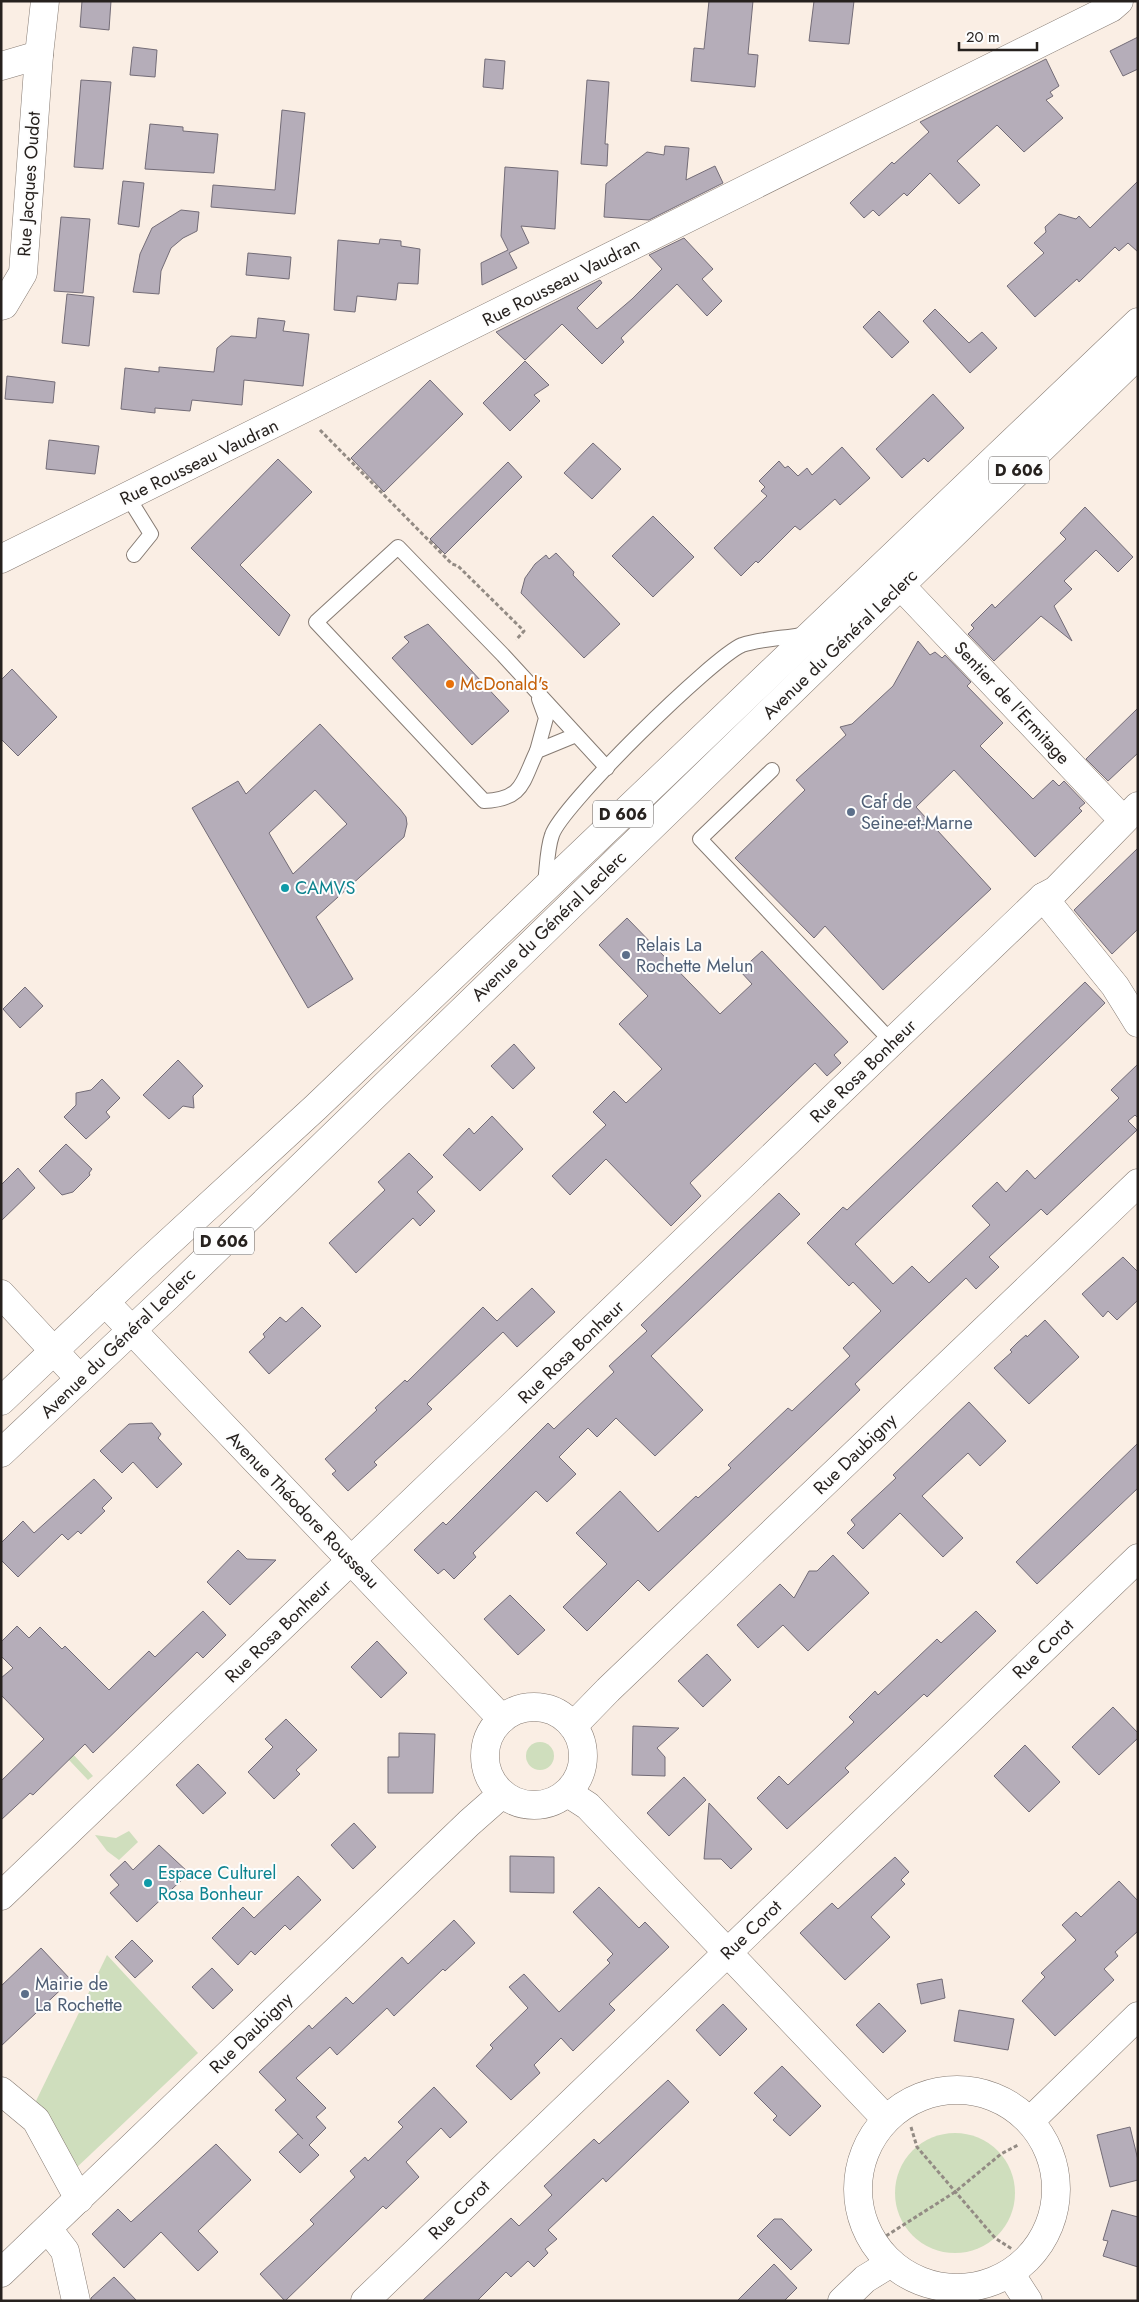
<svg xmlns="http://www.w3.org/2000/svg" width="1139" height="2302" viewBox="0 0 1139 2302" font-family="Jost,sans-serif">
<rect width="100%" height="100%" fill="#faeee4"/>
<g fill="#cfdebd">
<polygon points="61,1741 93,1776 88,1780 70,1761 49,1743"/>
<circle cx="540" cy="1756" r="14"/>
<polygon points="129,1831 138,1842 119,1860 107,1851 95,1835 116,1838"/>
<polygon points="107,1955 198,2053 75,2169 36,2101"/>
<circle cx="955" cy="2193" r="60"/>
</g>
<g fill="#b5adb9" stroke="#736c77" fill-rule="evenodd">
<polygon points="82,1 111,1 109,30 80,27"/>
<polygon points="709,1 753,1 748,54 758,55 755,87 691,81 694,48 704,49"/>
<polygon points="814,1 854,1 849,44 809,41"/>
<polygon points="1138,37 1138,69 1123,76 1110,51"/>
<polygon points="133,47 157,50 155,77 130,75"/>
<polygon points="485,59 505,61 503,89 483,87"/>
<polygon points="1046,59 1059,86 1050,92 1053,96 1046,100 1063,118 1024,152 997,125 957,161 980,185 959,204 930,173 907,196 904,193 879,216 873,210 864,218 850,203 892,162 894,164 929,132 920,122"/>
<polygon points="81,80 111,82 103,169 74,167"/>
<polygon points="587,80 609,82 605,144 608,144 607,166 581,164"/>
<polygon points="282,110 305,113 295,214 211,207 213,185 275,190"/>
<polygon points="150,124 183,127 183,131 218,134 214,173 145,169"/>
<polygon points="665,146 689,148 686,180 715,166 723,183 649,220 604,217 606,184 647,152 664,155"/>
<polygon points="505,167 558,171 555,229 521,226 529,243 509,253 517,268 482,285 481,263 508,250 501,236"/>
<polygon points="123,181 144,183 139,227 118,224"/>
<polygon points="1138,181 1138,252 1128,243 1119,251 1115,247 1079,282 1077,279 1035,317 1007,286 1044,253 1034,243 1046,232 1045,227 1059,214 1076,219 1079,216 1090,228"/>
<polygon points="181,210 199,212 197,231 183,238 171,248 161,271 159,294 133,292 140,254 152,228"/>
<polygon points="61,217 90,219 83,293 54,291"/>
<polygon points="684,238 713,269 702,279 722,301 707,316 677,284 621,338 624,342 602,364 562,324 525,360 496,332 600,280 602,283 577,308 597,329 632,299 662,269 649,255"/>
<polygon points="380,239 401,241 401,246 420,249 418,284 398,283 396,300 357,296 355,312 334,310 338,240 379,244"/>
<polygon points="248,253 291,257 289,279 246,275"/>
<polygon points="67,294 94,297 89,346 62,343"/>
<polygon points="935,309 969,343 982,332 997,348 970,373 923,321"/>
<polygon points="879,311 909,342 892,358 863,327"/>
<polygon points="258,318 285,321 283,331 309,334 303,386 244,380 242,405 192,400 190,411 155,408 155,413 121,409 125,368 159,372 159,367 214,372 217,348 231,336 256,338"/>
<polygon points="525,361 549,385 534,395 540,401 510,431 483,403"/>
<polygon points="7,376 55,382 53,403 5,399"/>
<polygon points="430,380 463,414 384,492 351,458"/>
<polygon points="933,394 964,428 928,462 924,458 902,478 876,449"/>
<polygon points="49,440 99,446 95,474 46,469"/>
<polygon points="593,443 621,469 592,499 564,473"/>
<polygon points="842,447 870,478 840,505 835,499 800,530 795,526 758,563 756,561 741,576 714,548 767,496 761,491 765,487 759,481 779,461 785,468 788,466 798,476 807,468 812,475"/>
<polygon points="278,459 312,492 240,565 290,615 279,636 191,548"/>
<polygon points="508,462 522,477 445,554 430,539"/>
<polygon points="1085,507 1133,557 1118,572 1096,550 1064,581 1072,589 1054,606 1072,641 1041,616 994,661 968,634 974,628 971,625 992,604 995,608 1066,539 1060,533"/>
<polygon points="653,516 694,557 653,597 612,556"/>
<polygon points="556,553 574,572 573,575 620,624 584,658 521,593 525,578 535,564 546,555 549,559"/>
<polygon points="428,624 509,711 472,745 392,658 409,642 404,637"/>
<polygon points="918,641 930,655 935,652 942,658 945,655 971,682 967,686 1003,723 980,746 1033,799 1053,780 1059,786 1064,781 1085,803 1079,808 1082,811 1035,857 954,770 916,807 991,889 883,990 825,926 814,938 735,858 805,790 796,780 846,735 840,727 852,724 893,686"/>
<polygon points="12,669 57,717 18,756 1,739 1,680"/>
<polygon points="1138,708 1138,753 1108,781 1086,759"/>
<path d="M320,724L400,809L406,817L407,824L404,837L316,917L353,979L308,1008L192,808L238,781L246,794ZM315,790L347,824L293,874L269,833Z"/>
<polygon points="1138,848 1138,929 1112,954 1074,910"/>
<polygon points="627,918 720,1014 752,984 740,971 762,951 848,1042 834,1055 841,1063 827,1076 815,1063 690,1183 701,1196 671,1226 606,1159 570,1195 552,1176 606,1125 593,1112 614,1091 626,1103 662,1069 619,1024 648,996 599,945"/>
<polygon points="1085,982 1105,1003 855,1244 893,1284 912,1266 929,1283 990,1225 972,1206 997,1182 1006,1192 1027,1170 1035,1179 1119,1098 1111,1090 1138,1064 1138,1118 1135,1115 1128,1121 1137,1130 1047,1215 1041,1209 989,1257 999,1267 976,1289 966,1278 855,1384 860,1390 649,1591 638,1580 587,1631 563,1607 607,1564 576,1533 620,1491 658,1532 696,1496 698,1498 731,1468 728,1465 788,1408 792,1411 850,1356 843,1348 881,1311 853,1282 849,1286 807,1243 843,1207 847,1210"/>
<polygon points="25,987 43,1006 20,1028 3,1009"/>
<polygon points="514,1044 535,1068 513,1089 491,1066"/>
<polygon points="178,1060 203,1086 193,1096 194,1108 183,1106 169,1119 143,1095"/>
<polygon points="102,1079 120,1098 106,1112 110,1117 86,1139 64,1117 76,1105 76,1093 91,1090"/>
<polygon points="492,1116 523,1149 480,1191 443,1155 469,1128 474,1134"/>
<polygon points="66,1144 92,1169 89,1173 90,1175 73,1192 62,1195 39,1171"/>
<polygon points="409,1153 433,1177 417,1192 435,1211 420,1226 413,1218 356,1273 329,1243 385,1190 378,1182"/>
<polygon points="18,1168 35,1188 1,1221 1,1185"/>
<polygon points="779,1193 800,1214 651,1356 703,1410 655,1456 616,1418 597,1437 588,1428 559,1457 576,1474 547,1502 536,1491 473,1553 476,1557 454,1579 444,1569 438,1574 414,1550 443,1522 446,1525 548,1423 554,1429 614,1372 609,1366 647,1331 641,1325"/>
<polygon points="1123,1257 1138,1272 1138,1300 1117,1320 1108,1311 1103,1317 1082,1294"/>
<polygon points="532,1288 555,1312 517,1347 503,1332 427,1404 432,1409 374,1462 377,1465 348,1491 332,1474 336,1471 325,1459 377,1410 375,1408 405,1380 407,1382 483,1307 497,1321"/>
<polygon points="302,1307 321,1326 269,1374 249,1352 265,1337 263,1334 280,1317 286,1322"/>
<polygon points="1045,1320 1079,1357 1029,1404 994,1368 1012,1352 1010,1350 1017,1343 1026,1335 1027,1337"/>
<polygon points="969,1402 1006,1441 980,1466 968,1453 922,1496 963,1538 943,1557 900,1513 863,1549 847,1533 855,1525 851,1520 896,1478 893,1475"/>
<polygon points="152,1423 161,1434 158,1438 182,1464 157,1488 133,1462 122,1473 100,1451 129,1424"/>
<polygon points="1138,1443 1138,1488 1037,1584 1016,1562"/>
<polygon points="94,1479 112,1498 102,1508 105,1511 81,1534 78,1531 68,1540 62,1534 18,1577 1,1560 1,1543 23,1521 34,1533"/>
<polygon points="238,1550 247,1559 276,1560 230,1605 207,1582"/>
<polygon points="833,1555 869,1593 808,1651 783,1625 758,1648 737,1625 780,1584 794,1598 809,1571 817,1571"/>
<polygon points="510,1595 545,1630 518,1655 484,1619"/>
<polygon points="203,1611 226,1635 203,1658 197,1652 93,1753 85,1744 33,1795 30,1793 1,1820 1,1781 44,1739 1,1695 1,1678 13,1668 1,1656 1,1642 17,1626 29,1638 40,1627 62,1649 65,1646 109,1690 149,1651 155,1657"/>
<polygon points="976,1611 996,1631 927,1697 924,1694 845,1768 849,1772 787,1829 757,1798 779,1776 788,1785 854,1722 849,1717 875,1691 878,1695 937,1639 941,1643"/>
<polygon points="377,1641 407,1673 381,1698 351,1667"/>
<polygon points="707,1654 731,1680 703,1707 678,1681"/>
<polygon points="1113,1707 1138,1733 1138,1738 1099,1775 1072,1747"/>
<polygon points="286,1719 317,1750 296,1770 300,1774 274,1799 248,1772 273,1747 265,1739"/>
<polygon points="633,1726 679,1728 657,1748 665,1757 665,1776 632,1775"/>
<polygon points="399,1733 435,1734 433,1793 388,1793 388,1757 399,1757"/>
<polygon points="1025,1745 1060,1782 1029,1812 994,1776"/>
<polygon points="198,1764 226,1793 203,1814 176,1785"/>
<polygon points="684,1777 706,1800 669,1836 647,1813"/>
<polygon points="709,1803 752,1849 731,1869 721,1859 704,1859"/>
<polygon points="354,1823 376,1847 353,1869 331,1845"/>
<polygon points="159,1845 189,1873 137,1922 110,1893 119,1885 110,1875 125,1861 133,1870"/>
<polygon points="510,1856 554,1857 554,1893 510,1892"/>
<polygon points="895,1857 909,1872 901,1880 905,1884 871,1917 890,1937 845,1980 800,1933 832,1903 838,1909"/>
<polygon points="298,1876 321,1900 290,1930 285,1925 255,1955 251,1951 238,1965 212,1938 243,1907 254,1918"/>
<polygon points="1119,1881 1138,1901 1138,1931 1115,1952 1118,1956 1104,1969 1114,1980 1055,2036 1022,2001 1045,1977 1041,1973 1076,1940 1062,1925 1076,1912 1081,1917"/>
<polygon points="599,1887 639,1928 645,1922 669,1947 609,2004 615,2010 573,2051 561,2038 534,2065 540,2073 511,2100 476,2066 493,2048 490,2045 528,2008 509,1987 524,1974 559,2012 610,1963 607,1960 613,1954 573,1912"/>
<polygon points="454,1920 475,1943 445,1971 443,1969 394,2016 387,2008 337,2055 330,2047 296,2078 326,2108 316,2117 326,2128 309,2145 319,2155 300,2173 279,2152 298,2134 303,2139 275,2110 286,2100 259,2072 309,2025 312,2029 346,1997 353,2004 402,1957 408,1964"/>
<polygon points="132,1940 153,1961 135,1978 115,1957"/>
<polygon points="41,1948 71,1980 1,2046 1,1986"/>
<polygon points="212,1968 233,1990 213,2009 192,1987"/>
<polygon points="942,1979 945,1998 921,2004 917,1984"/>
<polygon points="879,2003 906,2031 883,2053 856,2025"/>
<polygon points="723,2004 747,2029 720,2056 696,2030"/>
<polygon points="959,2010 1014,2019 1008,2050 954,2041"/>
<polygon points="782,2066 821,2106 790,2136 773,2120 777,2116 754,2093"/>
<polygon points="668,2080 689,2102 606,2182 603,2178 548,2230 557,2239 545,2249 548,2253 534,2267 528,2261 511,2277 506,2272 477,2301 422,2301 511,2218 519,2226 552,2195 544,2186 594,2139 599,2144"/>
<polygon points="434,2087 467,2122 450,2138 441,2128 406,2162 419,2177 386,2209 383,2206 285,2301 260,2274 314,2224 310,2220 355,2177 350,2171 365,2157 368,2161 403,2127 398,2122"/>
<polygon points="1130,2127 1138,2160 1138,2180 1110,2187 1097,2135"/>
<polygon points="216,2144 251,2180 198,2231 218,2252 198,2271 161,2232 124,2268 92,2234 118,2209 131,2222"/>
<polygon points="1112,2210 1138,2217 1138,2267 1103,2256 1108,2241 1103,2240"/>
<polygon points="774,2219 782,2219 812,2250 791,2270 757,2236"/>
<polygon points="774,2264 797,2288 784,2301 737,2301"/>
<polygon points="114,2277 137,2301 91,2301 91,2298"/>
</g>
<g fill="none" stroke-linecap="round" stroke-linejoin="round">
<g stroke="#867b73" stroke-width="16">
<g id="lane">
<polyline points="128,497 151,534 134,555"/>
<path d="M576,735L537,751C522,782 524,799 484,801L316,622L398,547L503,655L607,768"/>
<polyline points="537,751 546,718 539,699"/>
<polyline points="772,770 700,839 892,1042"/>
<path d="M545,883C547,868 547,849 552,835C561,806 713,657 742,645C759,639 787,638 806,634"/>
</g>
</g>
<g stroke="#867b73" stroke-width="29">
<g id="street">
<polyline points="1,66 39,55"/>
<polyline points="1,306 4,305 23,273 39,55 45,1"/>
<polyline points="1,559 1111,8 1119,1"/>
<polyline points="901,586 1123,820"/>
<polyline points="1043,897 1115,986 1138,1023"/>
<polyline points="1,1294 80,1379"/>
<polyline points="105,1302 502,1719"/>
<circle cx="534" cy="1756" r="49"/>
<polyline points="573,1726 608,1690 1138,1183"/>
<polyline points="568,1793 588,1806 886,2119"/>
<polyline points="1,1896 1043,897 1056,890 1138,806"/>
<circle cx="957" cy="2189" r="99"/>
<polyline points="1,2091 36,2120 79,2199"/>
<polyline points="1030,2121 1138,2016"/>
<polyline points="48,2229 65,2251 76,2301"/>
<polyline points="1,2273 469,1823 502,1794"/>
<polyline points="1006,2276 1015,2281 1028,2301"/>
<polyline points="365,2301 1138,1558"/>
<polyline points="842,2301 865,2279 891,2263"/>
</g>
</g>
<g stroke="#867b73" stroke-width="29">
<g id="primary">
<polyline points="1,1401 142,1267 316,1107 1138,322"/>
<polyline points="1,1453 168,1296 1138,355"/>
</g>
</g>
<g stroke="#938b84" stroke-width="3" stroke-dasharray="4 2.5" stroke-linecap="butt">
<polyline points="320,430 452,564 458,566 524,631 516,640"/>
<polyline points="911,2127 917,2147 995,2238 1012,2249"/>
<polyline points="886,2236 955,2192 1001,2154 1018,2145"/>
</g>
<use href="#lane" stroke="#fff" stroke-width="14"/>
<use href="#street" stroke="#fff" stroke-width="28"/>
<use href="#primary" stroke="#fff" stroke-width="28"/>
</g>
<circle fill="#e8710a" stroke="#fdfdfd" stroke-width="2" cx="450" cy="684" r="5"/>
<g fill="#5c6f8a" stroke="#fdfdfd" stroke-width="2">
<circle cx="851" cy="812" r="5"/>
<circle cx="626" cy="955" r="5"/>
<circle cx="25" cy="1994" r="5"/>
</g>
<g fill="#0f9aa8" stroke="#fdfdfd" stroke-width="2">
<circle cx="285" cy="888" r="5"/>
<circle cx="148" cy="1883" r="5"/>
</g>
<g text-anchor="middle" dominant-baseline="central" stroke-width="4" stroke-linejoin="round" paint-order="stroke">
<g fill="#fdfdfd" stroke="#666361" stroke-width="1">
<rect x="989" y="456.5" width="60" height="27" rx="4"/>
<rect x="593" y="800.5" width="60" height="27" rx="4"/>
<rect x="194" y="1227.5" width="60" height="27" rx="4"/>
</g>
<g font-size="16" font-weight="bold" fill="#26211e">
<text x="1019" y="470">D 606</text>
<text x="623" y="814">D 606</text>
<text x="224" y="1241">D 606</text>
</g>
<g font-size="18" fill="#26211e" stroke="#fdfdfd">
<text transform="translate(29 184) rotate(-86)">Rue Jacques Oudot</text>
<text transform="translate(561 282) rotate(-27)">Rue Rousseau Vaudran</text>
<text transform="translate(199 462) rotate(-26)">Rue Rousseau Vaudran</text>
<text transform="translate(840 644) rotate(-44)">Avenue du Général Leclerc</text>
<text transform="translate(1012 703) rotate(47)">Sentier de l'Ermitage</text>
<text transform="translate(549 926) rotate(-44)">Avenue du Général Leclerc</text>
<text transform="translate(863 1071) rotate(-44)">Rue Rosa Bonheur</text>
<text transform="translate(118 1343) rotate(-44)">Avenue du Général Leclerc</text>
<text transform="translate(571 1352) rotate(-44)">Rue Rosa Bonheur</text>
<text transform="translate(855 1454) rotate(-44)">Rue Daubigny</text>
<text transform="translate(303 1510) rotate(46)">Avenue Théodore Rousseau</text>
<text transform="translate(278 1631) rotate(-44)">Rue Rosa Bonheur</text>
<text transform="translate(1043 1649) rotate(-44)">Rue Corot</text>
<text transform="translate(751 1930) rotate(-44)">Rue Corot</text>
<text transform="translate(251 2033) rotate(-44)">Rue Daubigny</text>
<text transform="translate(459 2210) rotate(-44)">Rue Corot</text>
</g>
<g font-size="18" fill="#c56008" stroke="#fdfdfd" text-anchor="start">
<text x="460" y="684">McDonald's</text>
</g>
<g font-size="18" fill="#4e5e75" stroke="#fdfdfd" text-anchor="start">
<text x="861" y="802">Caf de<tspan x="861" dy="21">Seine-et-Marne</tspan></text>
<text x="636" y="945">Relais La<tspan x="636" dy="21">Rochette Melun</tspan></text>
<text x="35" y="1984">Mairie de<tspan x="35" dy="21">La Rochette</tspan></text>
</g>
<g font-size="18" fill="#0d838f" stroke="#fdfdfd" text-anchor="start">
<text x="295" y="888">CAMVS</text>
<text x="158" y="1873">Espace Culturel<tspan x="158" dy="21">Rosa Bonheur</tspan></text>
</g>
</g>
<rect width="1139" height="2302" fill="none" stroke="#26211e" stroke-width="5"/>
<path d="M959 42v8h78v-8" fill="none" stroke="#26211e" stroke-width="2.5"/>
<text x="966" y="42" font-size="15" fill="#26211e" stroke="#fdfdfd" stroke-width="4" paint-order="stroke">20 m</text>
</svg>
